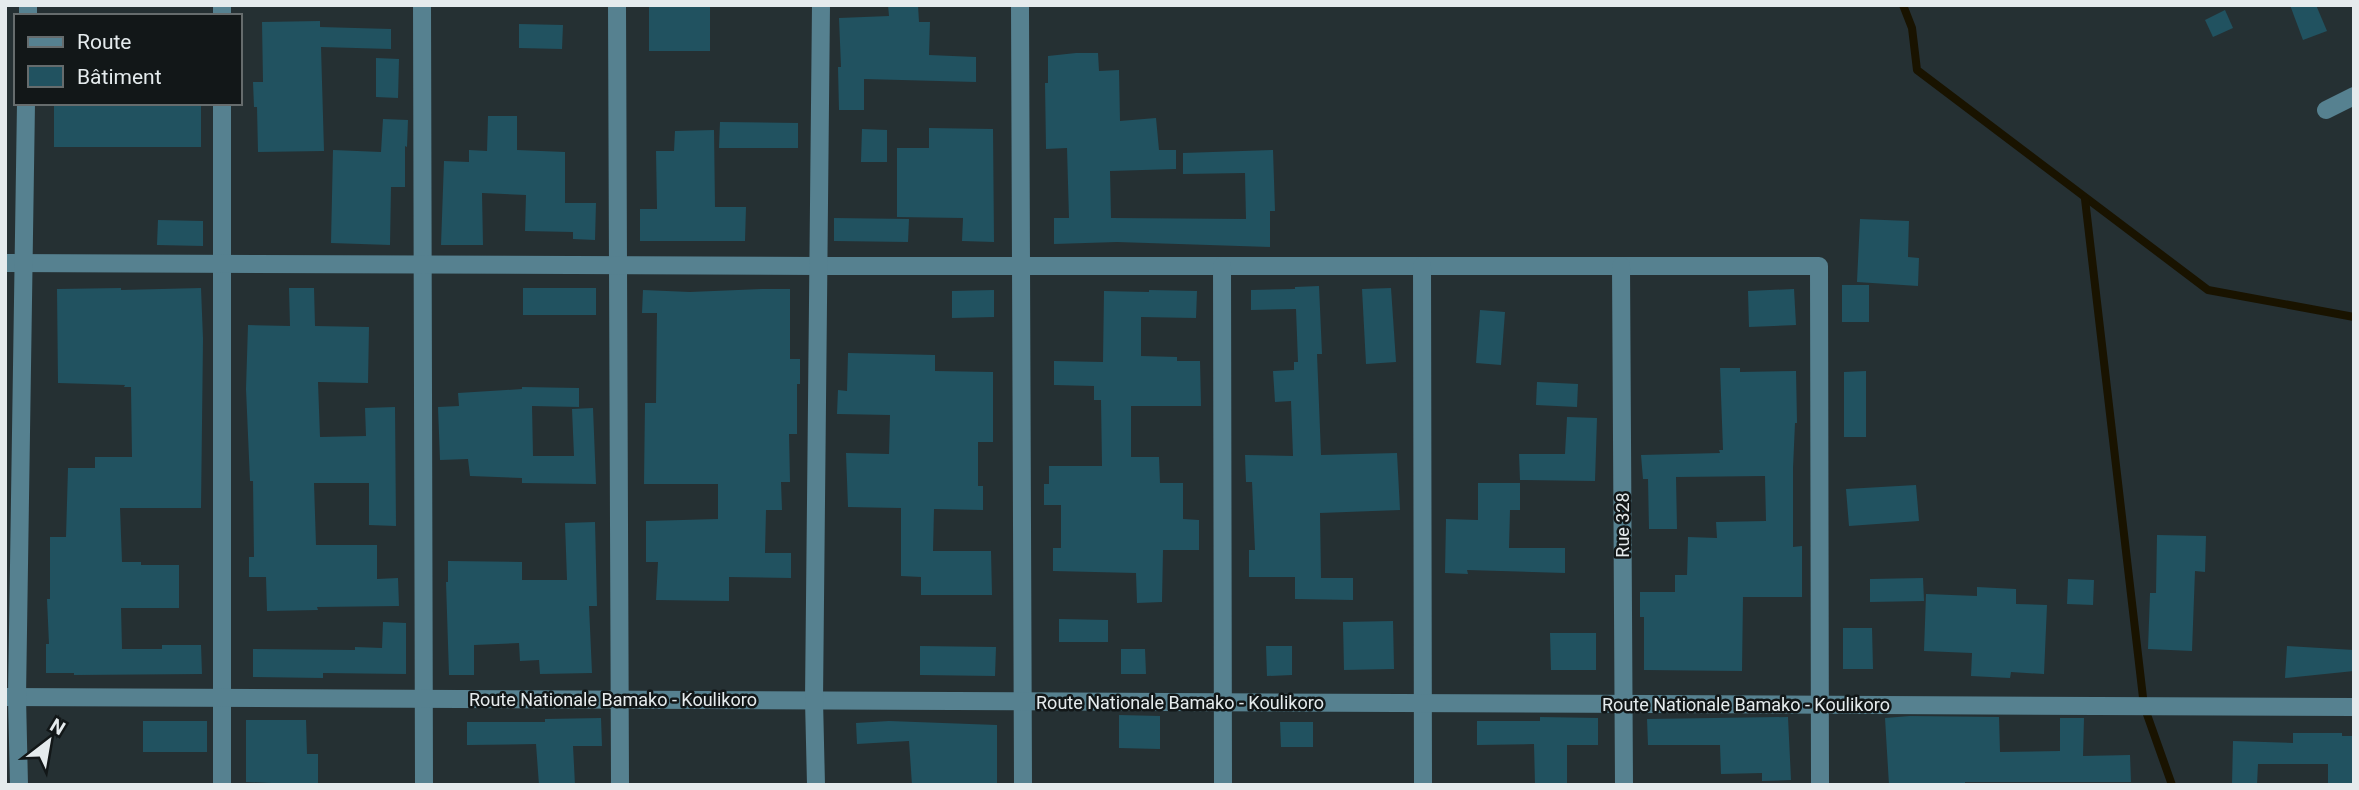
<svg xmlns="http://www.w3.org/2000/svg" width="2359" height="790" viewBox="0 0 2359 790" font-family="Roboto,sans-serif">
<rect width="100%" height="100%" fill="#253033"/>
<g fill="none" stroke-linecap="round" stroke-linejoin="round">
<g stroke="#191300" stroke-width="8">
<polyline points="1903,5 1912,28 1917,70 2208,290 2354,317"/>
<polyline points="2085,199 2144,706 2172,785"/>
</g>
</g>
<g fill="#215260">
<rect x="649" y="5" width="61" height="46"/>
<polygon points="888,5 918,5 919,22 930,22 929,55 976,57 976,82 864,79 864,110 839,110 838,67 841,67 839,18 889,16"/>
<polygon points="2290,5 2316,5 2327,31 2303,40"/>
<polygon points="2225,10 2233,28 2213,37 2205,20"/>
<polygon points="320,21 320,27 391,29 391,49 321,47 324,151 258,152 257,107 254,107 253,82 263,82 262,22"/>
<polygon points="519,24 563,25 562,49 519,48"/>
<polygon points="1076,53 1098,53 1099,71 1119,70 1120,121 1156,118 1159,150 1176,150 1176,169 1110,171 1111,218 1246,219 1245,173 1183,174 1183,153 1273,150 1275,211 1270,211 1270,247 1117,242 1054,244 1054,218 1069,218 1067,148 1046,149 1045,83 1048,83 1048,56"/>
<polygon points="376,58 399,59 398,98 376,97"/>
<rect x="54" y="103" width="147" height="44"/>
<polygon points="488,116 517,116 517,150 565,152 565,203 596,203 595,240 573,239 573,232 525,231 526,195 482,193 483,245 441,245 444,161 469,162 469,150 487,151"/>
<polygon points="383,119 408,120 407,147 405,146 405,187 391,187 390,245 331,243 333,150 381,152"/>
<polygon points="720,122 798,123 798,148 719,148"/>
<polygon points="929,128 993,129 994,242 962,241 963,218 897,217 897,148 929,148"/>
<polygon points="862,129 887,130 887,162 861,162"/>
<polygon points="714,130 715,207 746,207 745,241 640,241 640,209 657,209 656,151 674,151 675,131"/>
<polygon points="834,218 909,219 908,242 834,241"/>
<polygon points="1860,219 1909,221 1908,257 1919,258 1918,286 1857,282"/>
<polygon points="158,220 203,221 203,246 157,245"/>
<rect x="1842" y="285" width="27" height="37"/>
<polygon points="1319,286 1322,354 1317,354 1321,455 1397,453 1400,510 1320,513 1321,578 1353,578 1353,600 1295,599 1295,577 1249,577 1249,550 1255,550 1252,482 1246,482 1245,455 1293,456 1291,401 1275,402 1273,371 1294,370 1294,362 1298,362 1296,309 1251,310 1251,290 1295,289 1295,287"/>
<polygon points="121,288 121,290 201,288 203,339 201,508 120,508 122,562 141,562 141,565 179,565 179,608 121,608 122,649 162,649 162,645 201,645 202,674 74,675 74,673 46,673 46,644 49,644 47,599 50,599 50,537 66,537 68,468 95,468 95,457 132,457 131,387 124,387 125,385 58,383 57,289"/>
<polygon points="289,288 314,288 315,326 369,327 368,383 318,382 320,437 366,436 365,408 395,407 396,526 369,525 369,483 314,483 316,545 377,545 377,579 398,578 399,606 317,607 318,610 267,611 266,577 249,577 249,557 254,557 253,481 250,481 246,389 248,325 290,326"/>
<rect x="523" y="288" width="73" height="27"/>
<polygon points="1391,288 1396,362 1366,364 1362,289"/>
<polygon points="762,289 790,289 790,359 800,359 800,384 797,384 797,434 789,434 790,482 781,482 782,510 766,510 765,553 791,553 791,578 729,577 729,601 656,600 658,562 646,562 646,521 718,519 718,484 644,484 645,403 656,403 657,313 642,313 643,290 690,292"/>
<polygon points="1794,289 1796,325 1749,327 1748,291"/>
<polygon points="994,290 994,317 952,318 952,291"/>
<polygon points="1149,290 1197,291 1196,318 1141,317 1141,356 1177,357 1177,361 1200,361 1201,406 1131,406 1131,457 1159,457 1160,483 1183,483 1183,519 1199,520 1199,550 1163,550 1162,602 1137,603 1136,573 1053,571 1053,548 1061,548 1061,505 1044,505 1044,484 1049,484 1049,466 1102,466 1101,400 1094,400 1094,386 1054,385 1054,361 1103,362 1104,291 1149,292"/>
<polygon points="1480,310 1505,312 1501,365 1476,363"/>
<polygon points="848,353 935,355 935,371 993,372 993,442 978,442 978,486 983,486 983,510 934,509 933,551 991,551 992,595 921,595 921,577 901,576 901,508 848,507 846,453 889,454 890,415 837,414 838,390 847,391"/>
<polygon points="1720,368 1740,368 1740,372 1796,371 1797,423 1795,423 1793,468 1793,547 1802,546 1802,597 1743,597 1742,671 1644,670 1644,617 1640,617 1640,592 1675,592 1675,575 1687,575 1688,537 1717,538 1716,522 1766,521 1765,476 1676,477 1677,529 1649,529 1648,479 1643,479 1641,455 1720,453 1719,450 1723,450"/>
<polygon points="1866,371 1866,437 1844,437 1844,372"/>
<polygon points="1537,382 1578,384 1577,407 1536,405"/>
<polygon points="522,387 579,388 579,407 532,406 533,456 574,456 572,409 593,408 596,484 522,483 522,478 470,476 468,459 440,460 438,407 459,406 458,393 522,389"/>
<polygon points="1567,417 1597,418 1595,481 1520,480 1519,454 1565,454"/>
<polygon points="1478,483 1520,483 1520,510 1510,510 1509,548 1565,548 1565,573 1467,570 1468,574 1445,573 1446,519 1478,520"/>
<polygon points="1916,485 1919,521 1849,526 1846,489"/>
<polygon points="595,522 597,606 589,606 592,673 540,674 539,660 520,661 519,643 474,645 474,675 449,675 446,582 448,582 448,561 522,562 522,580 567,580 565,523"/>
<polygon points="2157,535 2206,536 2205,572 2195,571 2192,651 2148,649 2150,593 2156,593"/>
<polygon points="1923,578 1924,601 1870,602 1870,579"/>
<polygon points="2068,579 2094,580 2093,605 2067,604"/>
<polygon points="1977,587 2016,589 2016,604 2047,605 2044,674 2011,672 2010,678 1971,676 1972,653 1924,651 1926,594 1977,596"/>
<polygon points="1059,619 1108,620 1108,642 1059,642"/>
<polygon points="1393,621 1394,669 1344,670 1343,622"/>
<polygon points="383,622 406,623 406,674 323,673 323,678 253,677 253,649 355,650 355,647 382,648"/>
<polygon points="1843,628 1872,628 1873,669 1843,669"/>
<polygon points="1550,633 1596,633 1596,670 1551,670"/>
<polygon points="920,646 996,647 995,676 920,675"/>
<polygon points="1266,646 1292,646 1292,675 1267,676"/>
<polygon points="2287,646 2354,650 2354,671 2285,678"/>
<polygon points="1121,649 1145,649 1146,674 1121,674"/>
<polygon points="1119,715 1160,716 1160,749 1119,748"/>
<polygon points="1910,716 1999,717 2000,752 2060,751 2060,718 2084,718 2083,756 2130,755 2131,782 1965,782 1965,785 1889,785 1885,718"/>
<polygon points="1540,717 1598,718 1598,745 1567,745 1567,785 1535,785 1534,744 1477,745 1477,721 1540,721"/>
<polygon points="1788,717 1791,780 1762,781 1762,773 1721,774 1720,745 1648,745 1647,719"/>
<polygon points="601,718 602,746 573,746 575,785 539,785 536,744 467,745 467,722 545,722 545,719"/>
<polygon points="246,720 306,720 307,754 318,754 318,785 246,782"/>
<rect x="143" y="721" width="64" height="31"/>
<polygon points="889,721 997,725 997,785 912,785 909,741 857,744 856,723"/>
<polygon points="1280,722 1313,722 1313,747 1281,747"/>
<polygon points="2293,733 2342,733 2342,736 2354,736 2354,785 2328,785 2328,764 2258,764 2257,785 2232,785 2233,741 2293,743"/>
</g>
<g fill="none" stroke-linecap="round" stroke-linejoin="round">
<g stroke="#568190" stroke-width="18">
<polyline points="222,5 222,16"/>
<polyline points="422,5 424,785"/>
<polyline points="617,5 620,785"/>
<polyline points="1020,5 1023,785"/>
<polyline points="28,16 28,5"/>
<polyline points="222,103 222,785"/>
<polyline points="2326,110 2354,96"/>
<polyline points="5,263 819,266 1819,266 1820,785"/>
<polyline points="1222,266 1223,785"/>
<polyline points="1422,266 1423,785"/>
<polyline points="1621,266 1624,785"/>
<polyline points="5,697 2354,707"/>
<polyline points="19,785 17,697 26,103"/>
<polyline points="816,785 814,700 821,5"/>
</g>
</g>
<g text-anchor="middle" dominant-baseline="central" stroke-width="5" stroke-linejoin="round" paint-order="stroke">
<g font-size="18" fill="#e5ebed" stroke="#121718">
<text transform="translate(1622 525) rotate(-90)">Rue 328</text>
<text x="613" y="699">Route Nationale Bamako - Koulikoro</text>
<text x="1180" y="702">Route Nationale Bamako - Koulikoro</text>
<text x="1746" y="704">Route Nationale Bamako - Koulikoro</text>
</g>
</g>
<rect width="2359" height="790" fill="none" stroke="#e5ebed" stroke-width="14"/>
<rect x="14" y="14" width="228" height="91" fill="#121718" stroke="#666c6d" stroke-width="2"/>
<rect x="28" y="37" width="35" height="10" fill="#568190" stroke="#666c6d" stroke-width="2"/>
<text x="77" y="49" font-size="21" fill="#e5ebed">Route</text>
<rect x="28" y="66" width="35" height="21" fill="#215260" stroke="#666c6d" stroke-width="2"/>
<text x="77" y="84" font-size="21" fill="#e5ebed">Bâtiment</text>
<g transform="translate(49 741) rotate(31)" stroke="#121718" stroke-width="5" paint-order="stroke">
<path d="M0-5L12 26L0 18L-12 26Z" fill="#e5ebed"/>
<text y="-10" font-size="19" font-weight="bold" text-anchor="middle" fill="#e5ebed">N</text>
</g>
</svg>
